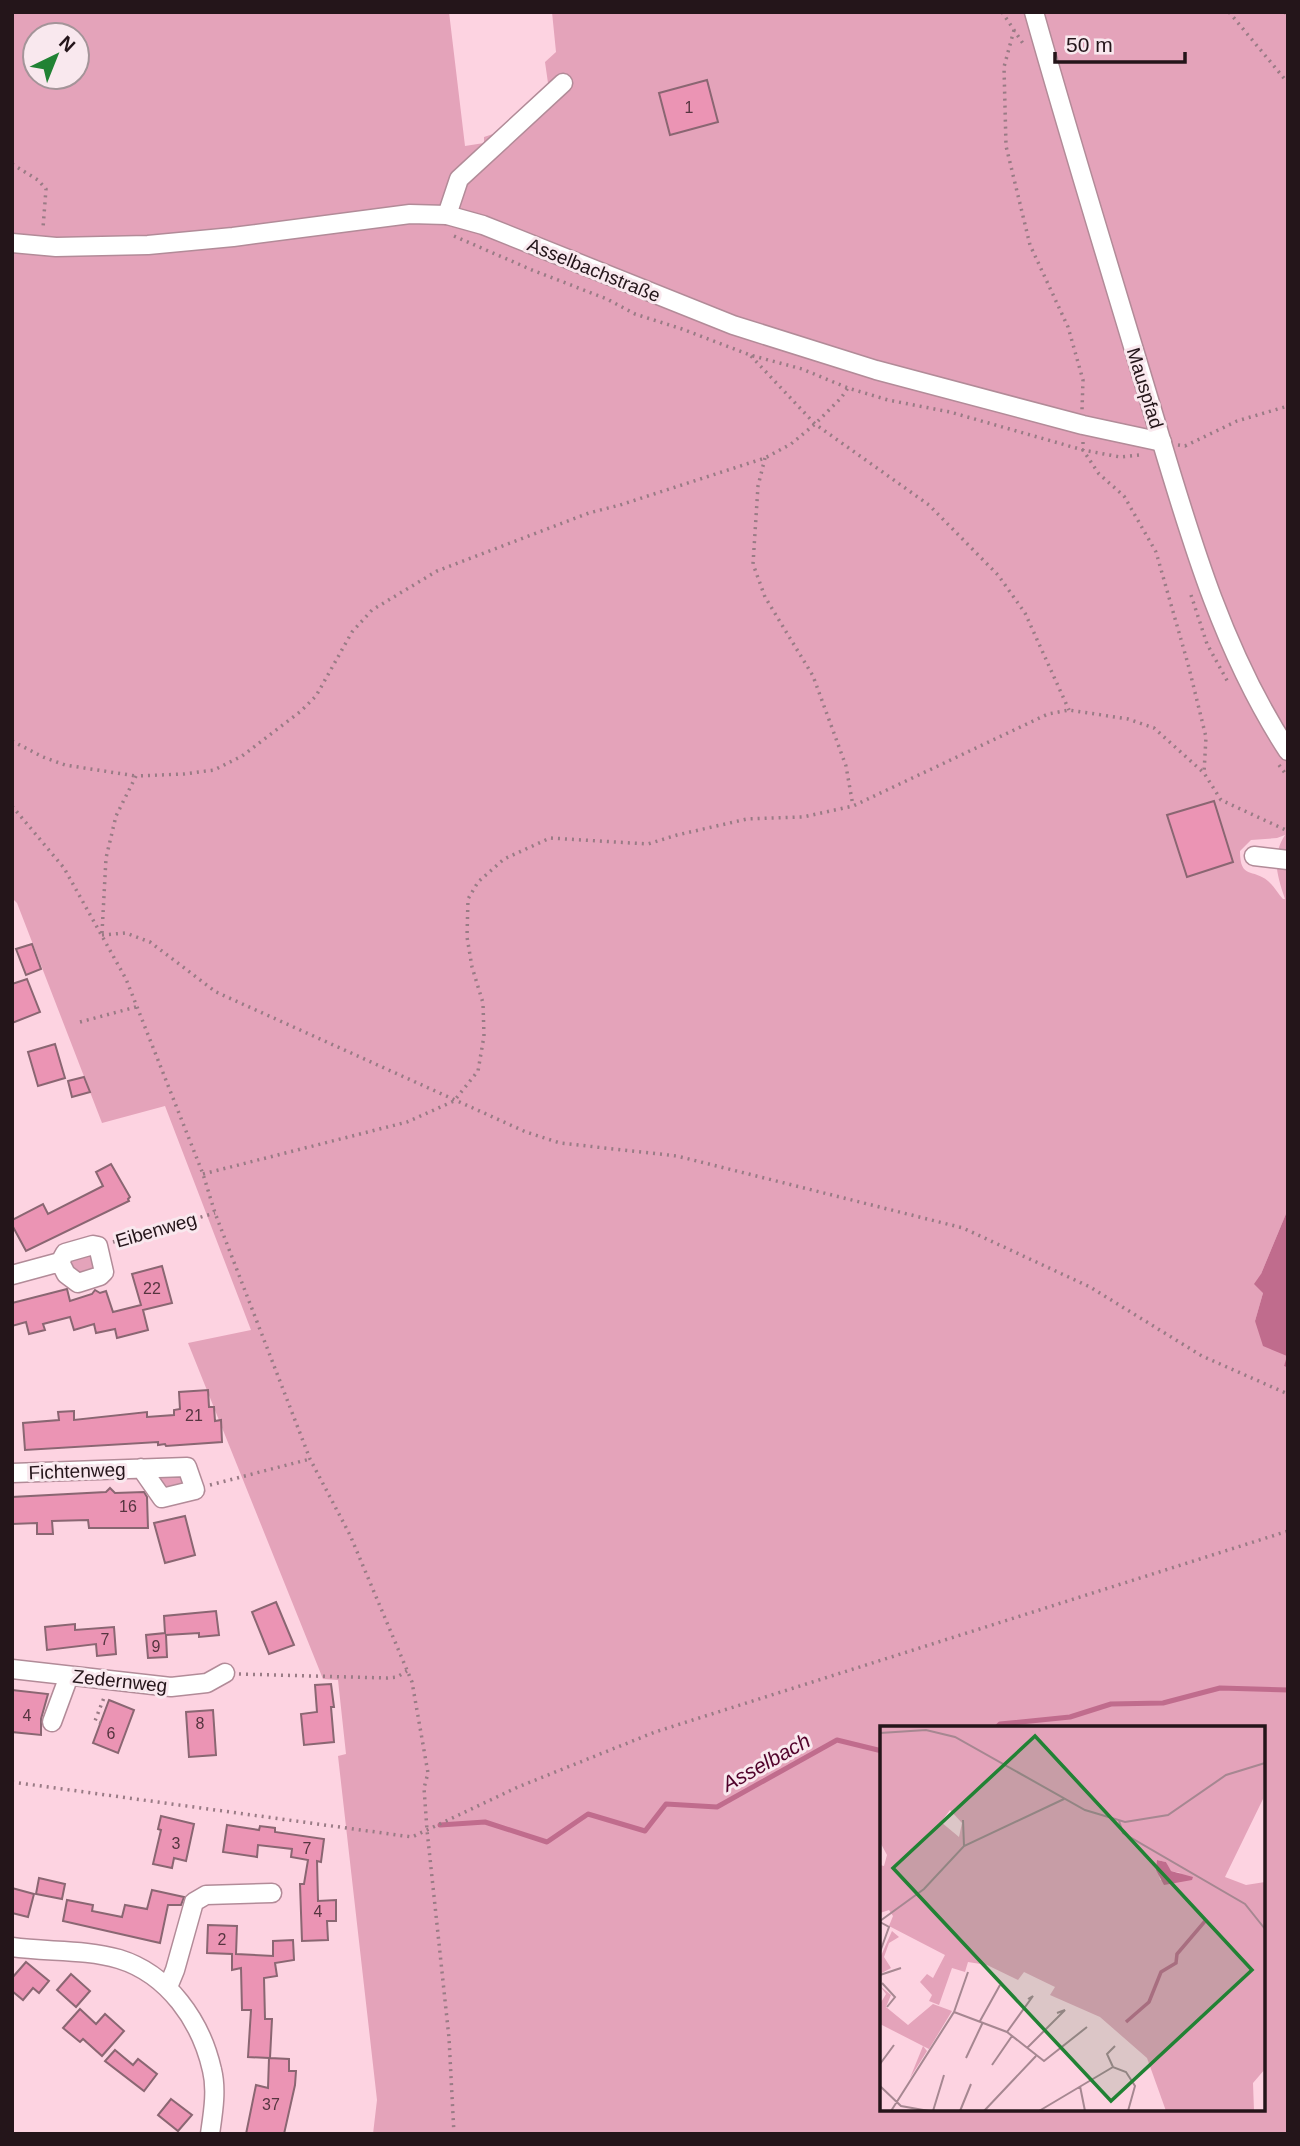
<svg xmlns="http://www.w3.org/2000/svg" width="1300" height="2146" viewBox="0 0 1300 2146" font-family="Arial,sans-serif">
<rect width="100%" height="100%" fill="#fdd3e1"/>
<g fill="#e4a3ba" fill-rule="evenodd">
<path d="M12,12H449L465,146L484,143V137L493,134L511,119L521,117L549,90L545,62L556,52L552,12H1288V1209L1261,1274L1263,1293L1255,1321L1288,1356L1284,1366L1288,1368V2134H373L377,2100L338,1756L346,1754L338,1680L323,1679L188,1343L251,1330L165,1106L102,1123L17,903L12,898ZM35,35H77V77H35ZM1285,835C1271,857 1277,875 1285,899H1283C1278,894 1274,886 1268,881C1253,868 1240,880 1240,851L1251,840L1277,838ZM882,1728H1263V2109H882Z"/>
<polygon points="91,1254 96,1269 80,1275 70,1266 72,1258"/>
<polygon points="180,1475 182,1486 167,1489 161,1481 161,1476"/>
</g>
<polygon fill="#c06c8d" points="1288,1209 1288,1368 1284,1366 1287,1356 1263,1346 1255,1321 1263,1293 1254,1284 1261,1274"/>
<g fill="none" stroke-linecap="round" stroke-linejoin="round">
<g stroke="#c06c8d" stroke-width="5">
<polyline points="996,1728 1000,1724 1070,1717 1111,1704 1163,1703 1220,1688 1288,1690"/>
<polyline points="440,1825 485,1822 547,1842 588,1814 645,1831 666,1804 717,1807 837,1740 882,1751"/>
</g>
</g>
<g fill="#eb94b4" stroke="#8a6672" stroke-width="2">
<polygon points="707,80 718,122 670,135 659,93"/>
<polygon points="1214,801 1233,862 1187,877 1167,815"/>
<polygon points="32,944 41,969 26,975 16,949"/>
<polygon points="27,979 40,1012 12,1023 12,984"/>
<polygon points="55,1044 65,1078 38,1086 28,1052"/>
<polygon points="84,1077 90,1092 72,1097 68,1081"/>
<polygon points="111,1164 130,1197 128,1199 129,1201 26,1251 12,1225 12,1220 43,1204 48,1214 103,1186 96,1172"/>
<polygon points="162,1266 172,1303 143,1310 148,1330 117,1338 115,1329 96,1333 94,1324 74,1330 70,1317 43,1324 45,1330 29,1334 26,1322 12,1326 12,1303 67,1289 70,1301 92,1294 95,1290 100,1293 106,1291 113,1312 141,1305 132,1274"/>
<polygon points="208,1390 209,1407 214,1407 215,1421 221,1420 222,1442 166,1446 165,1444 158,1445 158,1442 25,1450 23,1423 59,1420 58,1412 74,1411 74,1420 147,1412 147,1417 174,1415 174,1410 180,1409 179,1392"/>
<polygon points="110,1488 115,1493 144,1492 147,1497 148,1528 89,1528 88,1520 52,1521 53,1534 37,1534 37,1523 12,1524 12,1497 106,1492"/>
<polygon points="185,1516 195,1555 165,1563 154,1523"/>
<polygon points="276,1602 294,1645 269,1654 252,1612"/>
<polygon points="216,1611 219,1635 199,1637 199,1633 166,1635 167,1657 148,1658 146,1635 165,1633 164,1616"/>
<polygon points="75,1624 75,1630 114,1627 116,1654 97,1656 96,1644 47,1650 45,1627"/>
<polygon points="331,1684 334,1707 331,1707 334,1742 304,1745 301,1714 317,1712 315,1685"/>
<polygon points="12,1690 48,1694 41,1719 41,1735 12,1732"/>
<polygon points="109,1700 134,1710 118,1753 93,1743"/>
<polygon points="213,1710 216,1755 189,1757 186,1712"/>
<polygon points="161,1816 194,1824 186,1861 174,1858 172,1868 153,1864 161,1830 158,1829"/>
<polygon points="227,1825 259,1830 260,1826 275,1828 275,1832 324,1839 321,1862 317,1861 318,1901 336,1900 336,1921 327,1921 328,1940 302,1941 300,1884 304,1884 308,1860 291,1857 292,1849 258,1845 257,1857 223,1852"/>
<polygon points="39,1878 65,1884 62,1899 36,1894"/>
<polygon points="12,1888 34,1894 28,1917 12,1913"/>
<polygon points="152,1890 184,1897 181,1905 168,1905 160,1943 63,1921 67,1900 93,1905 92,1911 122,1917 125,1905 147,1909"/>
<polygon points="208,1925 237,1926 236,1954 273,1956 273,1941 293,1940 294,1960 275,1963 277,1976 264,1978 265,2019 272,2019 270,2058 289,2059 289,2071 296,2071 295,2085 284,2134 246,2134 256,2085 268,2088 269,2058 248,2057 251,2010 242,2010 241,1968 232,1970 232,1954 207,1953"/>
<polygon points="26,1962 49,1981 39,1993 33,1988 23,2000 12,1991 12,1978"/>
<polygon points="71,1974 90,1991 76,2007 57,1990"/>
<polygon points="80,2009 96,2024 105,2014 124,2031 102,2056 83,2039 80,2042 63,2028"/>
<polygon points="115,2050 133,2065 138,2059 157,2074 144,2091 105,2061"/>
<polygon points="171,2099 192,2115 178,2131 158,2115"/>
</g>
<g fill="none" stroke-linecap="round" stroke-linejoin="round">
<g stroke="#b28b98" stroke-width="21">
<g id="minor">
<path d="M1034,12C1070,140 1109,266 1147,393C1184,515 1217,643 1288,751"/>
<polyline points="447,215 459,179 563,83"/>
<polyline points="12,243 56,247 148,245 233,237 410,214 447,215 483,225 733,325 876,370 1083,425 1162,442"/>
<polyline points="1254,856 1288,860"/>
<polyline points="12,1275 60,1262 65,1253 93,1245 98,1246 104,1272 100,1276 78,1283 66,1274 60,1262"/>
<polyline points="12,1473 187,1467 195,1490 162,1498 141,1468"/>
<polyline points="12,1669 171,1687 207,1683 225,1673"/>
<polyline points="52,1722 66,1684 67,1676"/>
<path d="M12,1947C47,1952 85,1949 119,1959C168,1974 201,2021 212,2070C217,2090 213,2113 210,2134"/>
<polyline points="168,1987 175,1970 194,1902 206,1895 272,1893"/>
</g>
</g>
<g stroke="#997b85" stroke-width="3.5" stroke-dasharray="2 5" stroke-linecap="butt">
<polyline points="1002,12 1024,45"/>
<polyline points="1229,12 1288,83"/>
<polyline points="1285,12 1288,16"/>
<polyline points="1014,30 1004,67 1006,146 1030,245 1068,327 1083,380 1082,410"/>
<polyline points="12,164 38,180 46,189 43,228"/>
<polyline points="454,236 532,270 607,299 635,314 682,329 750,355 802,369 848,388 888,400 950,412 1083,450 1120,457 1139,455"/>
<polyline points="751,356 815,424 929,505 998,575 1025,613 1069,710"/>
<polyline points="1083,442 1083,450 1099,474 1124,496 1156,552 1188,664 1206,737 1204,773"/>
<polyline points="1178,445 1185,446 1237,421 1288,406"/>
<polyline points="765,458 758,486 753,564 765,597 813,676 846,766 853,806"/>
<polyline points="1191,595 1207,644 1229,684"/>
<polyline points="12,741 43,757 65,765 136,776"/>
<polyline points="1279,765 1288,777"/>
<polyline points="12,806 64,868 126,979 203,1174 215,1213 310,1459 350,1535 412,1682 428,1773 424,1788 427,1830 449,2038 454,2134"/>
<polyline points="102,933 106,858 116,816 136,776 184,774 214,770 242,756 301,711 316,696 352,632 372,610 437,571 589,513 620,505 765,458 791,444 815,424 841,398 848,388"/>
<polyline points="102,935 126,933 150,942 216,992 526,1132 560,1143 677,1156 963,1228 1090,1287 1202,1356 1288,1394"/>
<polyline points="80,1022 136,1007"/>
<polyline points="203,1174 407,1122 454,1101 478,1071 484,1036 483,1003 472,967 467,937 468,899 478,882 504,859 550,838 648,844 677,835 747,819 803,817 853,806 1048,714 1069,710 1128,719 1154,728 1204,773 1221,800 1288,831"/>
<polyline points="113,1242 215,1213"/>
<polyline points="210,1485 310,1459"/>
<polyline points="239,1674 387,1678 397,1677 407,1671"/>
<polyline points="101,1723 95,1721 105,1695"/>
<polyline points="12,1782 412,1837 518,1787 655,1732 1288,1531"/>
</g>
<use href="#minor" stroke="#fff" stroke-width="18"/>
</g>
<g text-anchor="middle" dominant-baseline="central" stroke-width="6" stroke-linejoin="round" paint-order="stroke">
<g font-size="16" fill="#563540">
<text x="689" y="107">1</text>
<text x="152" y="1288">22</text>
<text x="194" y="1415">21</text>
<text x="128" y="1506">16</text>
<text x="105" y="1639">7</text>
<text x="156" y="1646">9</text>
<text x="27" y="1715">4</text>
<text x="200" y="1723">8</text>
<text x="111" y="1733">6</text>
<text x="176" y="1843">3</text>
<text x="307" y="1848">7</text>
<text x="318" y="1911">4</text>
<text x="222" y="1939">2</text>
<text x="271" y="2104">37</text>
</g>
<g font-size="19" fill="#24151a" stroke="#f9e8ee">
<text transform="translate(594 270) rotate(22)">Asselbachstraße</text>
<text transform="translate(1145 388) rotate(73)">Mauspfad</text>
<text transform="translate(156 1230) rotate(-16)">Eibenweg</text>
<text transform="translate(77 1471) rotate(-2)">Fichtenweg</text>
<text transform="translate(120 1681) rotate(6)">Zedernweg</text>
</g>
<g font-size="21" font-style="italic" fill="#51022b" stroke="#f9e8ee">
<text transform="translate(766 1762) rotate(-29)">Asselbach</text>
</g>
</g>
<g transform="translate(880 1726)">
<rect width="385" height="385" fill="#fdd3e1"/>
<path d="M0,0H385L383,73L345,151L366,159L385,156V343L373,357L374,385H286L267,332L220,291L170,269L175,261L144,246L138,254L107,239L88,236L85,246L72,242L59,279L49,275L52,269L40,256L47,248L53,252L65,229L9,200L13,190L9,184L0,187V139L4,140L7,129L0,116ZM70,84L82,97L79,111L61,96ZM277,134L286,136L290,145L301,147L280,154ZM12,205L19,211L9,217L4,231L11,242L0,248V232ZM0,260L11,269L6,281L28,299L53,278L72,285L49,323L43,320L47,325L30,352L43,320L0,298V278L6,268Z" fill="#e4a3ba" fill-rule="evenodd"/>
<path d="M277,134L286,136L291,145L313,151L312,154L284,159L276,144Z" fill="#c06c8d"/>
<path fill="none" stroke="#c06c8d" stroke-width="3.5" d="M246,296L269,276L281,246L296,237L297,228L326,194"/>
<path fill="none" stroke="#a68791" stroke-width="2" d="M0,7L46,4L75,11L205,84L245,96L288,89L346,49L385,37M83,94L84,120M239,95L243,107L365,178L385,203M0,195L44,163L84,120L184,73M0,196L9,201L0,226M0,249L21,242M2,257L15,271L7,281M74,286L127,306L164,335L207,301M100,295L120,259M127,306L153,270L148,273M147,322L185,284L177,287M86,332L103,296M0,338L14,319M112,339L132,310M233,341L227,328L235,320M0,360L21,380L49,385M200,360L205,385M11,385L74,286L88,246M53,385L64,349M80,385L91,358M104,385L156,330M159,385L233,341L246,346L255,360L248,385"/>
<path fill="#218234" fill-opacity="0.15" stroke="#218234" stroke-width="3.5" d="M155,10L372,244L231,375L13,142Z"/>
<rect width="385" height="385" fill="none" stroke="#24151a" stroke-width="3.5"/>
</g>
<rect width="1300" height="2146" fill="none" stroke="#24151a" stroke-width="28"/>
<g transform="translate(56 56) rotate(43)"><circle r="33" fill="#f9e8ee" stroke="#a49499" stroke-width="2"/>
<path d="M0-5L12 26L0 18L-12 26Z" fill="#218234"/>
<text y="-10" font-size="19" font-weight="bold" text-anchor="middle" fill="#24151a">N</text>
</g>
<path d="M1055 52v10h130v-10" fill="none" stroke="#24151a" stroke-width="3.5"/>
<text x="1066" y="52" font-size="21" fill="#24151a" stroke="#f9e8ee" stroke-width="5" paint-order="stroke">50 m</text>
</svg>
